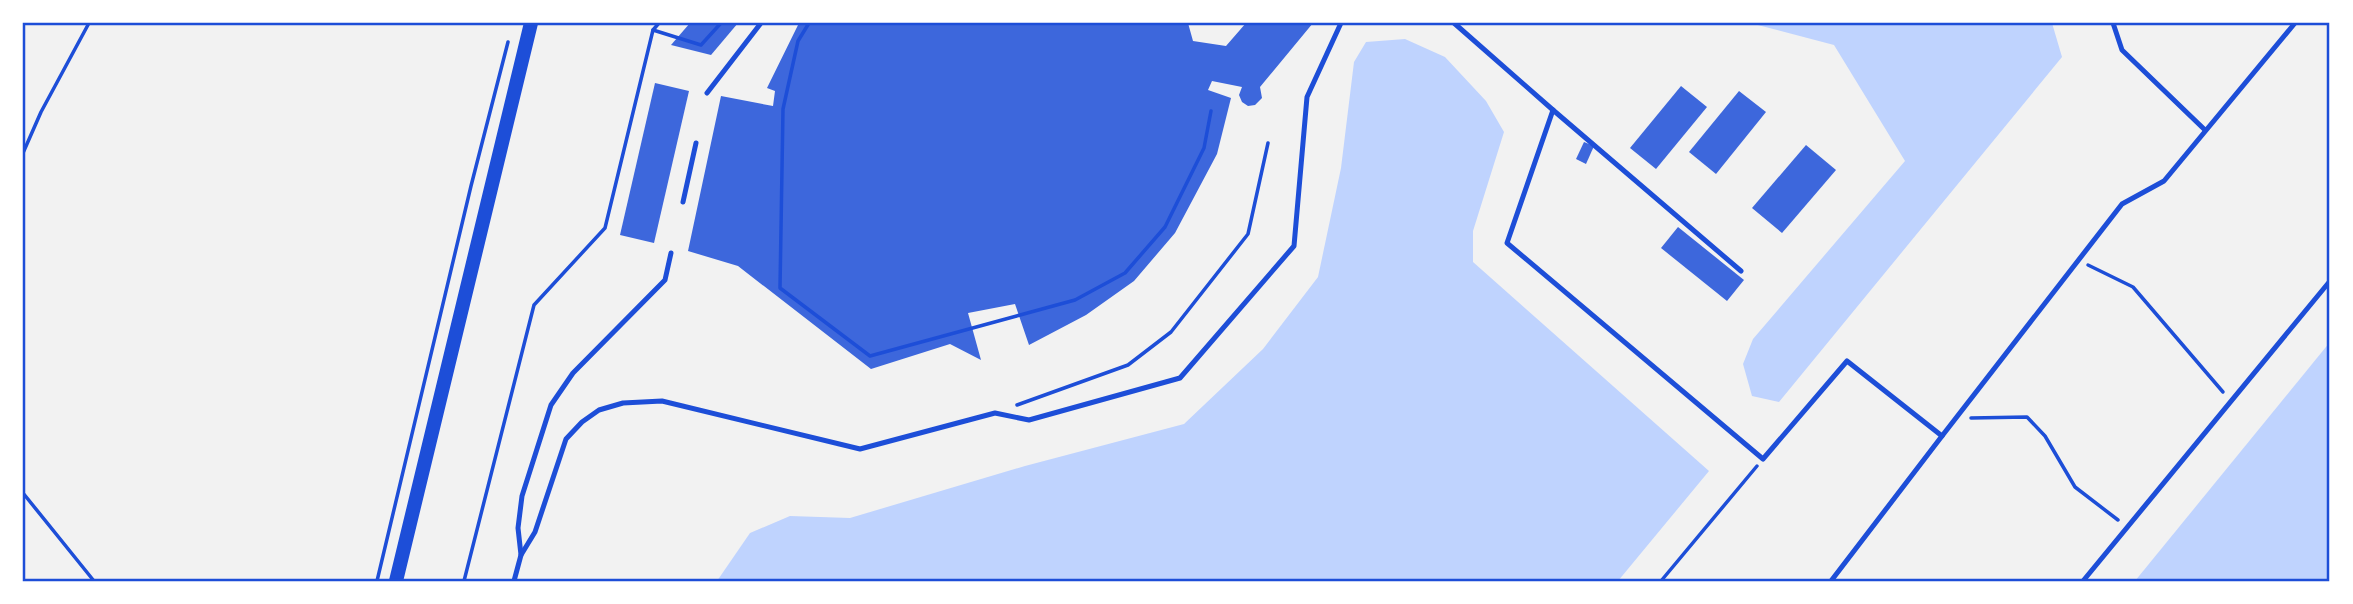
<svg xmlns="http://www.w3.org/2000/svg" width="2353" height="604" viewBox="0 0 2353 604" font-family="Arial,sans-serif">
<rect width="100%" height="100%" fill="#f2f2f2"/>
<g fill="#bfd3fe">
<polygon points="1750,23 2052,23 2062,57 1779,402 1752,396 1743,364 1753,339 1905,161 1834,45"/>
<polygon points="1405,39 1445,57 1486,101 1504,132 1473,231 1473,262 1709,471 1618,581 717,581 750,533 790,516 850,518 1025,466 1184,424 1263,349 1318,277 1341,168 1354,62 1366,42"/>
<polygon points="2330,342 2330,581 2135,581"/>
</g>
<g fill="#3d67dc">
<polygon points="690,23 738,23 711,55 671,45"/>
<polygon points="799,23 1188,23 1193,41 1226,46 1246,23 1313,23 1260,87 1262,98 1255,105 1248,106 1242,102 1239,95 1242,87 1212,81 1208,90 1231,98 1217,154 1175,233 1134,281 1086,315 1029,345 1015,304 968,313 981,360 950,344 871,369 738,266 688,251 721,96 773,106 775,91 767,88"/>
<polygon points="655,83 689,91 654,243 620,235"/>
<polygon points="1681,86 1707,107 1656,169 1630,148"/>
<polygon points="1739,91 1766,112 1716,174 1689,152"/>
<polygon points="1584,142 1594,146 1586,164 1576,159"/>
<polygon points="1806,145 1836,170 1782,233 1752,208"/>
<polygon points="1678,227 1744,280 1727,301 1661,248"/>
</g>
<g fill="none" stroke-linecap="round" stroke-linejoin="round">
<g stroke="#1d4ed8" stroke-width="3.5">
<polyline points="809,23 798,41 783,109 780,288 870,356 1075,300 1125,273 1165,227 1204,148 1211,111"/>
<polyline points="653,30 701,45 721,23"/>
<polyline points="23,153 41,112 89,23"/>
<polyline points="2088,265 2133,287 2223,392"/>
<polyline points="1017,405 1128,365 1171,332 1248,234 1268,143"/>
<polyline points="1971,418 2027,417 2045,436 2075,487 2118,520"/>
<polyline points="23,493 94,581"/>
<polyline points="377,581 471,186 508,42"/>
<polyline points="464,581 534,305 605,228 653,30 659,23"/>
<polyline points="1661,581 1757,466"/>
</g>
<g stroke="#1d4ed8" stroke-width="5">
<polyline points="1454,23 1553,110 1507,243 1763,459 1847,361 1942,436 2122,204 2164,181 2295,23"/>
<polyline points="2113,23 2122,50 2205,130"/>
<polyline points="707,93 761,23"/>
<polyline points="1553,110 1741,271"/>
<polyline points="683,202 696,143"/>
<polyline points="521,555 518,528 522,496 551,405 573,373 665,280 671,253"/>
<polyline points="514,581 521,555 535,532 566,439 582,422 599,410 623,403 662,401 860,449 995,413 1029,420 1180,378 1294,246 1307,97 1341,23"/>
<polyline points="1831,581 1942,436"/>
<polyline points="2083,581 2330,281"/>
</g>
<polyline stroke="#1d4ed8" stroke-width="14" points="396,581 531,23"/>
</g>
<rect width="2353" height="604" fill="none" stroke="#ffffff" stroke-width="49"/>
<rect x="24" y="24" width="2304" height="556" fill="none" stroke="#1d4ed8" stroke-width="2.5"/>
</svg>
